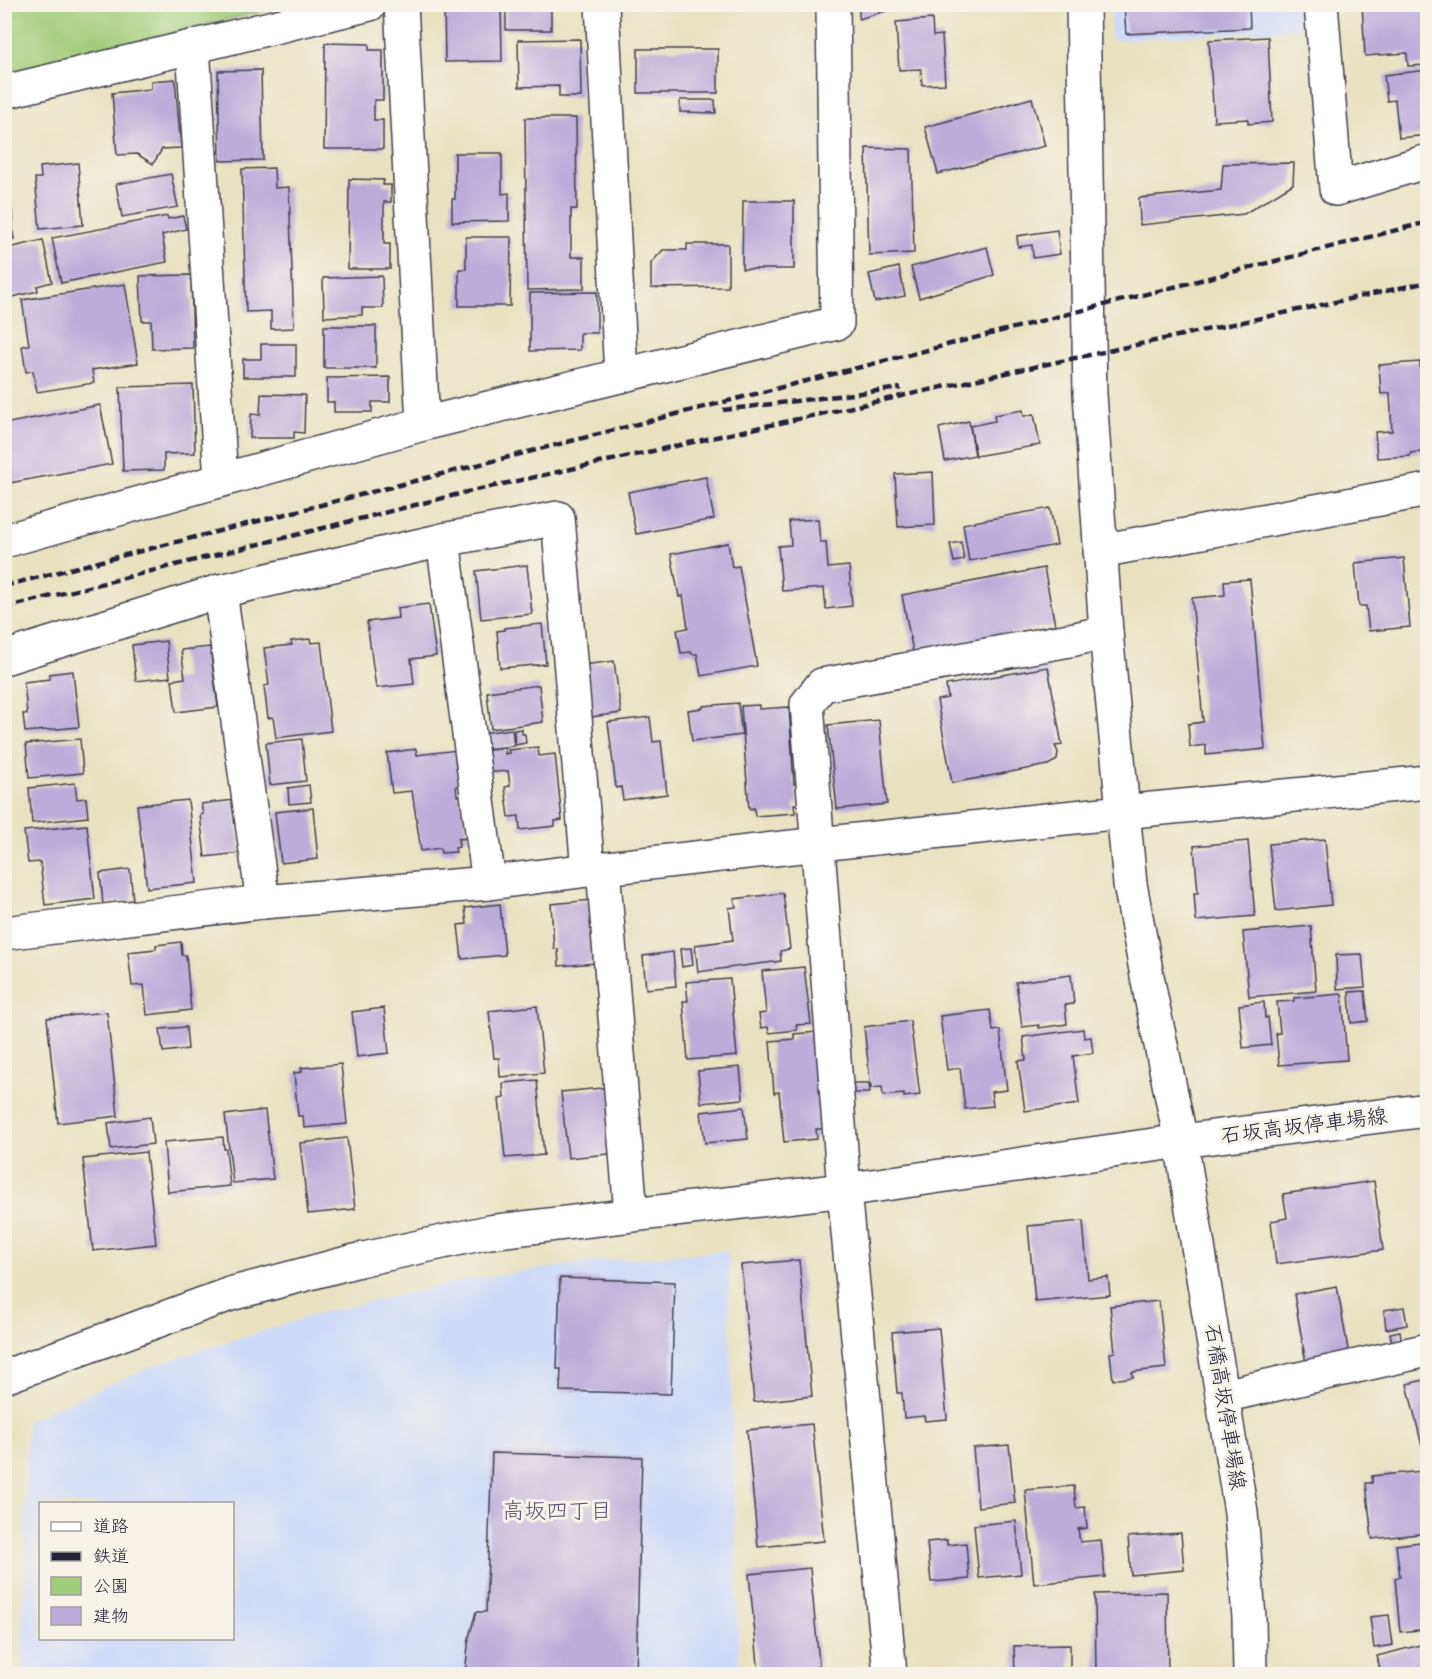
<svg xmlns="http://www.w3.org/2000/svg" width="1432" height="1679" viewBox="0 0 1432 1679" font-family="'Architects Daughter','Klee One',sans-serif">
<rect width="100%" height="100%" fill="#f7f3e8"/>
<filter id="ink" filterUnits="userSpaceOnUse"><feTurbulence type="fractalNoise" baseFrequency=".0167" numOctaves="2"/><feDisplacementMap in="SourceGraphic" scale="12" xChannelSelector="R" yChannelSelector="G"/><feConvolveMatrix kernelMatrix="1 2 1 2 8 2 1 2 1" color-interpolation-filters="sRGB"/></filter>
<filter id="wash" filterUnits="userSpaceOnUse"><feTurbulence type="fractalNoise" baseFrequency=".008" numOctaves="4" result="noise"/><feDisplacementMap in="SourceGraphic" scale="24" xChannelSelector="R" yChannelSelector="G"/><feGaussianBlur stdDeviation="1.35" result="paint"/><feColorMatrix in="noise" values="0 0 0 0 0 0 0 0 0 0 0 0 0 0 0 0 0 1.4 0 .05"/><feComposite in="paint" operator="in"/></filter>
<g filter="url(#wash)">
<rect width="100%" height="100%" fill="#e8e2c1"/>
<g fill="#cfdafa" fill-rule="evenodd">
<polygon points="1111,5 1298,5 1300,29 1111,40"/>
<path d="M728,1251L739,1674H22L27,1420L155,1365L324,1312L471,1279L598,1261ZM40,1504H232V1638H40Z"/>
</g>
<polygon fill="#a1cc79" stroke="#62775a" stroke-width="1.5" points="5,4 287,4 287,5 5,74"/>
<g id="blocks">
<g fill="#bbacda">
<polygon points="444,4 501,4 502,61 445,62"/>
<rect x="506" y="4" width="45" height="26"/>
<polygon points="859,4 906,4 906,5 859,19"/>
<polygon points="1124,4 1249,4 1250,28 1126,34"/>
<polygon points="1362,4 1428,4 1428,65 1408,66 1407,53 1365,56"/>
<polygon points="932,19 933,36 942,35 945,84 922,85 921,69 899,70 896,22"/>
<polygon points="1268,37 1272,122 1248,124 1248,119 1214,121 1209,40"/>
<polygon points="580,39 581,97 559,97 559,86 519,87 518,40"/>
<polygon points="325,43 369,44 369,50 383,50 383,100 374,100 374,120 383,120 383,149 324,149"/>
<rect x="638" y="49" width="80" height="44"/>
<polygon points="261,70 263,160 220,161 218,71"/>
<polygon points="1428,70 1428,135 1399,138 1395,100 1387,101 1384,75"/>
<polygon points="175,79 181,148 162,149 153,164 137,154 117,155 112,93 151,89 151,81"/>
<polygon points="1032,98 1045,146 938,174 925,127"/>
<polygon points="680,100 715,100 716,113 680,112"/>
<polygon points="525,118 576,118 577,209 571,209 571,257 584,257 584,289 527,290"/>
<polygon points="866,148 911,149 914,253 869,255"/>
<polygon points="455,153 502,153 502,194 509,193 509,221 452,222 452,199 455,199"/>
<polygon points="78,163 83,225 40,229 35,178 41,178 40,167"/>
<polygon points="1294,163 1293,184 1244,214 1140,225 1139,198 1221,190 1223,164"/>
<polygon points="274,168 275,188 289,187 294,328 271,329 271,311 246,312 242,169"/>
<polygon points="171,174 178,207 122,217 116,184"/>
<polygon points="4,177 9,177 14,239 4,240"/>
<polygon points="349,179 384,180 383,185 391,185 391,202 384,202 384,244 390,244 390,269 348,269"/>
<polygon points="743,201 794,201 794,269 742,269"/>
<polygon points="167,216 168,219 183,216 186,229 162,235 167,262 61,283 52,238"/>
<polygon points="1057,230 1060,254 1033,258 1032,245 1018,247 1017,236"/>
<polygon points="466,237 511,237 510,306 459,306 459,269 466,269"/>
<polygon points="43,240 52,282 37,286 38,291 4,299 4,249"/>
<polygon points="687,244 728,244 728,287 651,288 651,263 663,250 687,250"/>
<polygon points="987,247 994,275 919,298 911,267"/>
<polygon points="899,267 905,296 875,302 869,274"/>
<polygon points="191,275 193,348 152,349 151,321 142,321 140,276"/>
<polygon points="382,276 383,308 362,308 362,315 324,317 323,278"/>
<polygon points="125,284 138,363 92,370 94,383 37,392 33,371 26,372 22,346 29,345 22,300"/>
<polygon points="597,292 597,333 580,333 580,350 530,351 530,293"/>
<rect x="324" y="326" width="52" height="42"/>
<polygon points="261,344 296,344 296,377 243,377 243,359 261,359"/>
<polygon points="1420,362 1420,367 1428,366 1428,451 1410,453 1410,456 1377,458 1375,432 1392,431 1390,393 1381,394 1379,365"/>
<polygon points="390,377 390,402 372,402 372,412 334,412 334,402 327,402 327,378"/>
<polygon points="193,385 195,453 164,454 164,470 123,471 120,387"/>
<polygon points="261,394 305,395 304,433 294,432 294,438 250,438 251,414 260,415"/>
<polygon points="100,405 112,464 4,484 4,424"/>
<polygon points="1023,410 1024,416 1034,414 1040,445 976,456 970,426 995,421 994,415"/>
<polygon points="969,421 975,455 945,461 939,428"/>
<polygon points="933,472 935,525 898,527 895,474"/>
<polygon points="706,477 714,519 636,534 628,492"/>
<polygon points="1050,508 1057,545 969,561 963,524"/>
<polygon points="818,519 820,542 826,542 828,568 849,566 852,606 826,609 824,588 782,591 778,546 791,545 789,521"/>
<polygon points="961,542 964,560 954,562 950,544"/>
<polygon points="728,543 732,567 739,566 757,666 701,676 697,654 692,654 691,652 681,653 677,630 688,628 683,596 679,597 671,554"/>
<polygon points="1404,558 1410,627 1369,631 1366,606 1359,606 1355,563"/>
<polygon points="527,565 532,614 481,619 476,571"/>
<polygon points="1044,568 1055,625 913,652 902,595"/>
<polygon points="1250,579 1265,749 1206,755 1206,745 1190,747 1188,724 1203,722 1192,598 1225,595 1224,581"/>
<polygon points="429,604 436,656 411,659 414,684 376,688 367,622 398,618 397,608"/>
<polygon points="542,624 546,664 500,668 497,631 504,630 504,628"/>
<polygon points="310,639 311,643 321,642 331,731 276,738 273,717 268,718 264,686 269,685 264,648 292,645 291,641"/>
<polygon points="166,641 170,677 136,681 132,645"/>
<polygon points="210,647 218,707 176,712 172,680 185,678 181,650"/>
<polygon points="614,661 621,713 591,717 583,665"/>
<polygon points="1048,667 1062,745 1055,746 1058,752 1057,760 1048,765 952,783 937,700 948,698 946,685"/>
<polygon points="73,671 79,727 25,732 23,714 27,714 24,682 50,679 49,674"/>
<polygon points="539,685 543,722 491,729 487,692"/>
<polygon points="738,703 742,735 692,741 688,710 703,708 703,706"/>
<polygon points="759,705 759,709 789,707 794,784 796,784 798,804 794,804 795,813 755,816 754,808 749,809 741,706"/>
<polygon points="650,717 653,742 661,741 667,794 623,800 621,787 616,788 608,722"/>
<polygon points="879,720 887,804 837,809 828,725"/>
<polygon points="512,729 514,746 484,749 482,733"/>
<polygon points="522,729 522,734 525,734 526,743 515,745 514,730"/>
<polygon points="80,739 83,773 29,778 26,744"/>
<polygon points="302,739 306,781 270,785 266,743"/>
<polygon points="538,747 539,756 555,754 562,820 555,821 555,826 520,830 519,816 509,817 505,787 510,786 508,771 485,773 482,751 505,748 505,754 509,753 508,750"/>
<polygon points="416,749 417,755 457,750 461,785 456,786 457,796 462,795 468,838 458,839 459,847 455,848 456,852 441,853 440,848 421,851 412,791 392,793 387,753"/>
<polygon points="75,783 77,799 86,798 88,817 32,823 29,788"/>
<polygon points="309,785 311,802 289,804 288,788"/>
<polygon points="188,800 197,883 147,888 137,805"/>
<polygon points="234,800 240,853 205,857 200,815 203,814 201,804"/>
<polygon points="313,808 318,859 281,863 275,812"/>
<polygon points="87,825 95,899 45,905 40,862 28,863 24,831"/>
<polygon points="1325,839 1331,905 1276,911 1269,844"/>
<polygon points="1248,841 1255,916 1196,921 1194,893 1198,893 1194,846"/>
<polygon points="130,869 133,900 103,904 100,873"/>
<polygon points="783,893 790,949 780,951 781,961 698,972 695,945 733,940 729,908 736,907 734,899"/>
<polygon points="592,900 596,963 559,966 558,949 554,949 551,904"/>
<polygon points="500,904 505,955 462,959 458,925 467,924 465,908"/>
<polygon points="1311,926 1316,991 1249,997 1243,932"/>
<polygon points="181,942 182,955 186,955 191,1010 147,1015 144,985 132,986 128,952 156,949 156,945"/>
<polygon points="691,948 693,965 682,967 680,949"/>
<polygon points="673,952 676,986 646,989 643,956"/>
<polygon points="1362,954 1365,987 1337,989 1336,955"/>
<polygon points="804,967 811,1024 796,1025 797,1030 769,1033 768,1027 761,1028 759,1014 766,1013 762,971"/>
<polygon points="1071,975 1074,1004 1065,1005 1067,1024 1039,1028 1039,1025 1022,1027 1016,982"/>
<polygon points="730,979 737,1056 688,1060 683,1001 688,1001 686,982"/>
<polygon points="1365,991 1368,1021 1351,1023 1349,992"/>
<polygon points="1342,994 1347,1060 1279,1065 1276,1033 1280,1033 1277,1002 1294,1001 1294,998"/>
<polygon points="1264,1002 1265,1018 1268,1017 1271,1045 1243,1048 1239,1005"/>
<polygon points="537,1006 544,1073 500,1077 499,1058 494,1058 489,1011"/>
<polygon points="384,1008 389,1053 357,1057 352,1012"/>
<polygon points="990,1010 993,1031 1000,1030 1007,1090 991,1092 993,1106 965,1109 960,1068 947,1070 940,1016"/>
<polygon points="107,1012 118,1116 58,1123 47,1018"/>
<polygon points="910,1021 920,1095 904,1097 904,1094 883,1096 882,1087 871,1088 864,1027"/>
<polygon points="186,1027 188,1049 163,1052 160,1029"/>
<polygon points="1083,1029 1084,1038 1091,1037 1093,1053 1073,1056 1079,1104 1025,1111 1018,1061 1026,1060 1023,1037"/>
<polygon points="817,1032 826,1129 816,1129 817,1139 784,1142 779,1092 774,1093 770,1041 794,1039 794,1034"/>
<polygon points="341,1064 347,1124 304,1128 303,1116 298,1116 294,1073 302,1072 301,1068"/>
<polygon points="740,1067 743,1099 701,1103 698,1071"/>
<polygon points="537,1080 544,1155 505,1158 499,1099 504,1098 503,1083"/>
<polygon points="853,1083 869,1083 870,1093 854,1093"/>
<polygon points="612,1087 619,1153 568,1158 561,1092"/>
<polygon points="744,1107 748,1139 705,1143 701,1112"/>
<polygon points="265,1110 273,1179 233,1183 225,1115"/>
<polygon points="150,1117 153,1144 111,1149 108,1123"/>
<polygon points="223,1137 224,1149 226,1149 230,1186 168,1192 164,1142"/>
<polygon points="347,1138 355,1209 308,1214 300,1143"/>
<polygon points="146,1152 156,1244 93,1251 83,1159"/>
<polygon points="1374,1181 1383,1250 1276,1264 1271,1221 1287,1218 1283,1194"/>
<polygon points="1083,1221 1088,1279 1108,1277 1110,1295 1035,1302 1028,1226"/>
<polygon points="799,1260 812,1396 754,1402 741,1265"/>
<polygon points="560,1278 675,1282 671,1394 560,1391 561,1369 557,1369"/>
<polygon points="1337,1286 1350,1361 1307,1369 1294,1294"/>
<polygon points="1159,1301 1166,1368 1132,1372 1133,1377 1113,1380 1110,1353 1115,1352 1110,1306"/>
<polygon points="1404,1307 1407,1325 1386,1329 1384,1310"/>
<polygon points="939,1328 947,1419 925,1421 924,1416 904,1418 902,1393 897,1393 892,1332"/>
<polygon points="1400,1331 1402,1345 1393,1347 1390,1333"/>
<polygon points="1428,1379 1428,1454 1424,1454 1407,1384"/>
<polygon points="812,1424 824,1541 758,1547 747,1430"/>
<polygon points="1009,1445 1015,1503 978,1507 973,1448"/>
<polygon points="492,1453 642,1457 636,1674 465,1674 469,1637 476,1612 486,1612"/>
<polygon points="1422,1471 1425,1501 1428,1501 1428,1533 1372,1539 1366,1483 1372,1483 1372,1476"/>
<polygon points="1074,1486 1076,1508 1085,1507 1087,1528 1078,1529 1080,1542 1101,1540 1105,1577 1034,1584 1025,1490"/>
<polygon points="1016,1521 1021,1574 979,1578 974,1525"/>
<polygon points="1181,1533 1184,1570 1131,1575 1128,1537"/>
<polygon points="947,1540 947,1545 966,1543 969,1579 931,1582 927,1542"/>
<polygon points="1428,1541 1428,1629 1400,1632 1395,1578 1400,1577 1396,1545"/>
<polygon points="810,1568 820,1674 759,1674 749,1574"/>
<polygon points="1167,1592 1168,1674 1096,1674 1095,1594"/>
<polygon points="1389,1615 1393,1645 1374,1648 1370,1617"/>
<polygon points="1428,1643 1428,1674 1381,1674 1377,1656"/>
<polygon points="1070,1645 1070,1674 1015,1674 1014,1646"/>
</g>
</g>
</g>
<g filter="url(#ink)">
<use href="#blocks" fill-opacity="0" stroke="#403f4f" stroke-width="1.5"/>
<g fill="none" stroke-linecap="round" stroke-linejoin="round">
<g stroke="#403f4f" stroke-width="36">
<g id="minor">
<polyline points="401,4 423,424"/>
<polyline points="602,4 621,376"/>
<polyline points="1321,4 1336,189 1428,161"/>
<polyline points="193,47 221,480"/>
<polyline points="4,92 370,4"/>
<polyline points="443,540 489,883"/>
<polyline points="4,541 423,424 837,323 833,4"/>
<polyline points="1100,551 1428,490"/>
<polyline points="220,591 263,902"/>
<polyline points="4,658 220,591 443,540 558,518 588,870"/>
<polyline points="603,868 631,1214"/>
<polyline points="4,933 263,902 489,883 588,870 819,844 1122,812 1428,782"/>
<polyline points="4,1377 230,1294 359,1260 489,1232 844,1190 1181,1141 1151,997 1130,884 1106,632 1090,394 1083,4"/>
<polyline points="1223,1396 1428,1350"/>
<polyline points="890,1674 844,1190 807,704 822,685 1075,639 1106,632"/>
</g>
</g>
<g stroke="#403f4f" stroke-width="36">
<polyline id="major" points="1250,1674 1249,1618 1241,1512 1181,1141 1428,1110"/>
</g>
<use href="#minor" stroke="#fff" stroke-width="33"/>
<use href="#major" stroke="#fff" stroke-width="33"/>
<g stroke="#22223b" stroke-width="4.5" stroke-dasharray="9 4.5" stroke-linecap="butt">
<polyline points="723,410 901,388"/>
<polyline points="4,586 1428,222"/>
<polyline points="4,608 467,492 1015,371 1428,282"/>
</g>
</g>
</g>
<g text-anchor="middle" dominant-baseline="central" stroke-width="6" stroke-linejoin="round" paint-order="stroke">
<g font-size="21" fill="#22223b" stroke="#f7f3e8">
<text transform="translate(1304 1126) rotate(-7)">石坂高坂停車場線</text>
<text transform="translate(1225 1407) rotate(81)">石橋高坂停車場線</text>
</g>
<g font-size="22" fill="#585273" stroke="#f7f3e8">
<text x="557" y="1511">高坂四丁目</text>
</g>
</g>
<rect width="1432" height="1679" fill="none" stroke="#f7f3e8" stroke-width="24"/>
<rect x="39" y="1502" width="195" height="138" fill="#f7f3e8" stroke="#a29fa3" stroke-width="1.5"/>
<rect x="51" y="1522" width="30" height="9" fill="#ffffff" stroke="#a29fa3" stroke-width="1.5"/>
<text x="93" y="1532" font-size="18" fill="#22223b">道路</text>
<rect x="51" y="1552" width="30" height="9" fill="#22223b" stroke="#a29fa3" stroke-width="1.5"/>
<text x="93" y="1562" font-size="18" fill="#22223b">鉄道</text>
<rect x="51" y="1577" width="30" height="18" fill="#a1cc79" stroke="#a29fa3" stroke-width="1.5"/>
<text x="93" y="1592" font-size="18" fill="#22223b">公園</text>
<rect x="51" y="1607" width="30" height="18" fill="#bbacda" stroke="#a29fa3" stroke-width="1.5"/>
<text x="93" y="1622" font-size="18" fill="#22223b">建物</text>
</svg>
